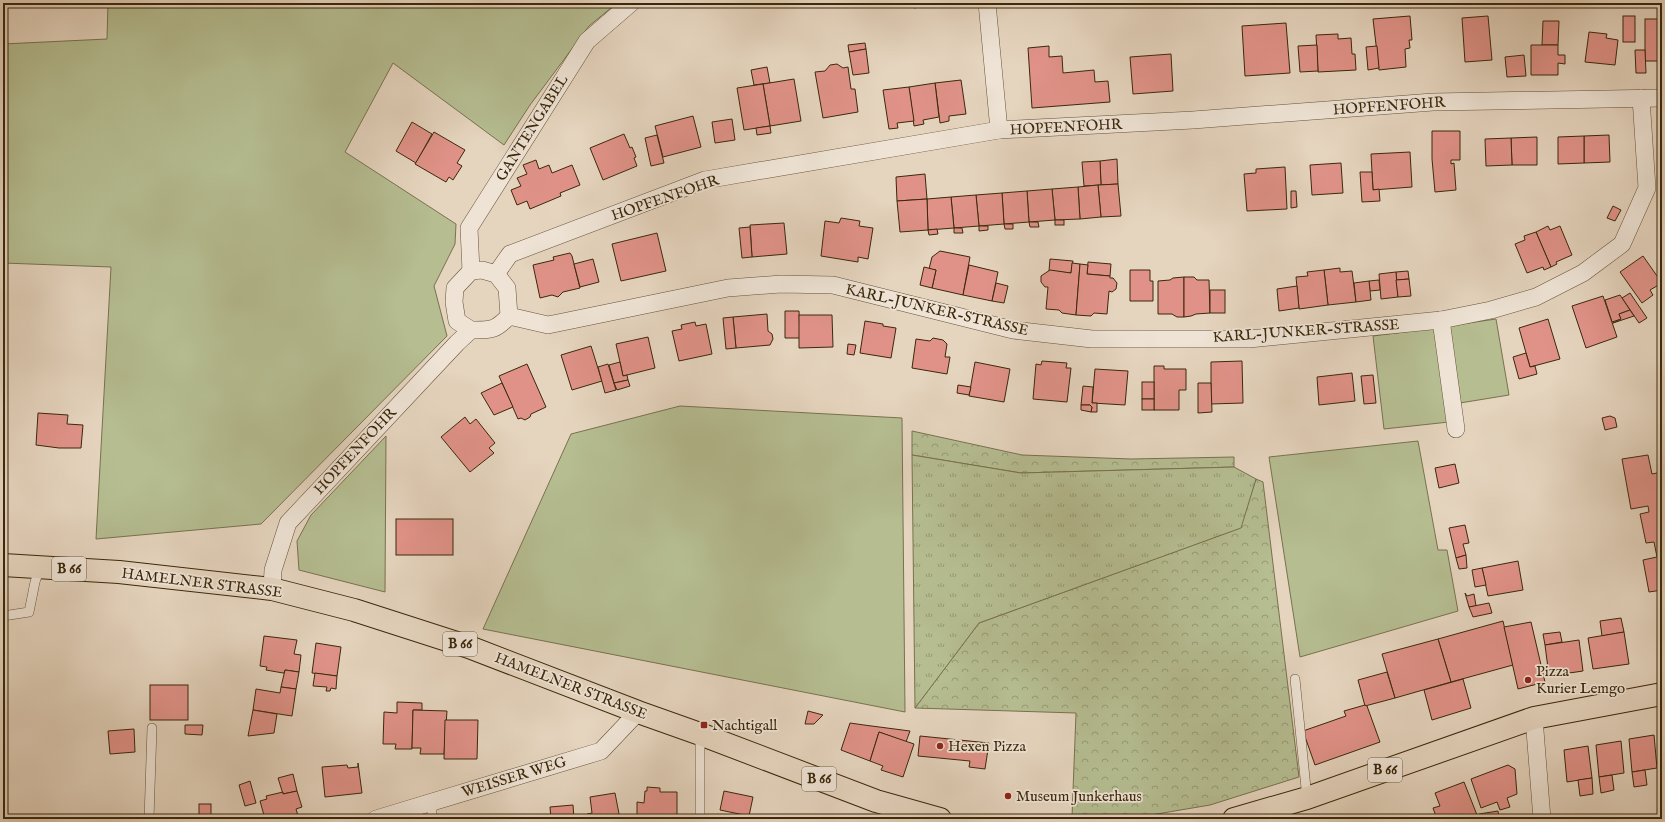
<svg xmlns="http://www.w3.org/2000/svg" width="1665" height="822" viewBox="0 0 1665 822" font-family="'IM FELL English',serif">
<defs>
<pattern id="forest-crowns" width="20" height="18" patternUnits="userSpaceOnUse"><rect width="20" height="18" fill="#b5bd91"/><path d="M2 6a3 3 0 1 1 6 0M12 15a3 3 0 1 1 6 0" fill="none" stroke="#949a75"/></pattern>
<pattern id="park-tufts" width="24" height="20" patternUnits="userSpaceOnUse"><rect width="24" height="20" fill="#b5bd91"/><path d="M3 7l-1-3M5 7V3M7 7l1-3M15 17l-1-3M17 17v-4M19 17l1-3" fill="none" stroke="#949a75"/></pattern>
</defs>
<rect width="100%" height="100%" fill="#e5d4be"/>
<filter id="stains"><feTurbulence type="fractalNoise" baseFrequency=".005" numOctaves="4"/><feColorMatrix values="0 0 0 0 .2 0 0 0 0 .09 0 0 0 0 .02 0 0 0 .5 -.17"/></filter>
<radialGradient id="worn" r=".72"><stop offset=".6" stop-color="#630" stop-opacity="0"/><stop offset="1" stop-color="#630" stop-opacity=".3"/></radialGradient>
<g fill="#b5bd91" stroke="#78724e">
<polygon points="108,3 617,3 589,26 530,105 504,145 393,63 345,152 456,224 455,244 434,286 447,336 261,524 96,539 111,267 3,263 3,44 107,39"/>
<polygon points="1496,319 1509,395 1460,403 1448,326"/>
<polygon points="1435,328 1449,422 1384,429 1373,336"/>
<polygon points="680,406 902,418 905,712 483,629 571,434"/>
<polygon points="386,436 385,592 299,570 297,541 311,515"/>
<polygon points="1418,441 1438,550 1447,550 1458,611 1300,657 1269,457"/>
</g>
<g fill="url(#forest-crowns)" stroke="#78724e">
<polygon points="912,431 1022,455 1131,459 1234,457 1234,467 1021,473 912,455"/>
<polygon points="1256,479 1263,482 1299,777 1210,805 1145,816 1072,817 1076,713 915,708 979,623 1240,528"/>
</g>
<polygon fill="url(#park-tufts)" stroke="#78724e" points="912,455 1021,473 1234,467 1256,479 1241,528 979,623 915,708"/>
<g fill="#e09288" stroke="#3b280b">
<polygon points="913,3 939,3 914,8"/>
<polygon points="1410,16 1412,40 1409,40 1410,48 1405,49 1406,67 1379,70 1373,19"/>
<polygon points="1488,16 1492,60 1465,62 1462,18"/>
<rect x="1623" y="16" width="12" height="26"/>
<rect x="1645" y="19" width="17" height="42"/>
<polygon points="1543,21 1559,21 1558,45 1542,45"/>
<polygon points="1286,23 1290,73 1245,76 1242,26"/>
<polygon points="1589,32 1607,34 1606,38 1618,40 1615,65 1585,62"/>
<polygon points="1338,34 1338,39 1351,38 1352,54 1355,54 1356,70 1318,72 1316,35"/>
<polygon points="865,43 866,49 849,52 848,45"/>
<polygon points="1317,45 1318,71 1300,72 1298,46"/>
<polygon points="1531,45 1558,45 1558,55 1565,55 1565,64 1558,63 1558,75 1531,75"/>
<polygon points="1049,46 1049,57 1062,56 1063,73 1094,70 1095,82 1108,81 1110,102 1032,108 1028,48"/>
<polygon points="1377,46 1379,68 1368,70 1366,47"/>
<polygon points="866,49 869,73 853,75 849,52"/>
<polygon points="1635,50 1645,50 1646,73 1636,73"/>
<polygon points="1171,54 1173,91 1133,94 1130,57"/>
<polygon points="1524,55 1526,76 1507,77 1505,57"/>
<polygon points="837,64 843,68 848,67 851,89 855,89 858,112 823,118 815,72 825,71 830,65"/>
<polygon points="767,67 770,83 754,85 751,70"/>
<polygon points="794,79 801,121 770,126 763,84"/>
<polygon points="961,80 966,114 949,116 949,121 940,123 935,83"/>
<polygon points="935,83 939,117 923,120 924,124 914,126 909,87"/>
<polygon points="763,84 770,126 744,130 737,88"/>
<polygon points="909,87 914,121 897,123 898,128 889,129 883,90"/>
<polygon points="693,116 701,147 663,157 655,126"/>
<polygon points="732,119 735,140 715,143 712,122"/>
<polygon points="412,122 432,134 416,163 396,151"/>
<polygon points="770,126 771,133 757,135 756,128"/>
<polygon points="1432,131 1460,131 1460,160 1451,160 1451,164 1454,163 1456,190 1435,192 1432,159"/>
<polygon points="434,132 465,150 457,163 462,166 453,180 449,177 446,182 415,164"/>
<polygon points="624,134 630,148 632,147 636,157 634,158 637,166 603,180 590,148"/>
<polygon points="657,135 664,163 651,166 645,138"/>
<polygon points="1609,135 1610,162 1584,163 1584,136"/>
<polygon points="1584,136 1584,163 1558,164 1558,137"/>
<polygon points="1537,137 1537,165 1512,165 1511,138"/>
<polygon points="1511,138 1512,165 1486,166 1485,139"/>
<polygon points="1410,152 1412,187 1373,190 1371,154"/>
<polygon points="1117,159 1118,184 1101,185 1100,161"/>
<polygon points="536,160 539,169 549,165 552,173 572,165 580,185 560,193 561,196 530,209 527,201 517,205 511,190 521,186 517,178 527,174 523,165"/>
<polygon points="1100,161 1101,185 1084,186 1082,162"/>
<polygon points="1341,163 1343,193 1312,195 1310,165"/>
<polygon points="1285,167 1287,209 1247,211 1244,174 1256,173 1256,169"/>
<polygon points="1360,172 1372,172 1373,190 1379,189 1380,201 1362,202"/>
<polygon points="925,174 927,199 897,201 896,177"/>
<polygon points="1118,184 1121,216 1101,217 1098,185"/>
<polygon points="1098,185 1101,217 1080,219 1078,187"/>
<polygon points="1078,187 1080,219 1055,220 1052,189"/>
<polygon points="1052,189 1055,220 1029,222 1027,191"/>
<polygon points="1027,191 1029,222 1004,224 1002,193"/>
<polygon points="1291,191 1296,191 1297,207 1291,208"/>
<polygon points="1002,193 1004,224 979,226 976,195"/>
<polygon points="976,195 979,226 954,228 951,197"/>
<polygon points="951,197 954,228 928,230 927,199"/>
<polygon points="927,199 928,230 900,232 897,201"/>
<polygon points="1613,206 1621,210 1615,221 1607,218"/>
<polygon points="841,218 860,221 859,226 873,228 868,259 858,257 858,262 821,256 825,221 839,223"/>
<rect x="1055" y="220" width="9" height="5"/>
<polygon points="1029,222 1038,222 1039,227 1030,227"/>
<polygon points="784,223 787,254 752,257 750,225"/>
<polygon points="1004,224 1013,224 1013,229 1005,229"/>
<polygon points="979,226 988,226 988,230 979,231"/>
<polygon points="1548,226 1550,230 1560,226 1572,255 1556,262 1557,264 1551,267 1536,232"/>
<polygon points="750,227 752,257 742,258 739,228"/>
<polygon points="954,228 962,228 963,233 954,233"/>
<polygon points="937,229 938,234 929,235 928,230"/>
<polygon points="1536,232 1551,267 1544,270 1543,267 1527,273 1515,244 1525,240 1524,236"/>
<polygon points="657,233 666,271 621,281 612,244"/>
<polygon points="940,251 970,257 963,295 932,288 936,270 929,269 932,257"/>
<polygon points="570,253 572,256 580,288 563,292 558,297 552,295 540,298 533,265 554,260 553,257"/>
<polygon points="1643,256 1662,283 1650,290 1653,295 1642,303 1620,272"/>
<polygon points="593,259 599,282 580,287 574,264"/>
<polygon points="1050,259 1073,261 1071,273 1049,271"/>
<polygon points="1088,262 1111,264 1110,276 1087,274"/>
<polygon points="1072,263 1080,264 1076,315 1062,313 1059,310 1046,309 1048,287 1045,287 1041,282 1041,276 1050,270 1071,273"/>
<polygon points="1080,264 1088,265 1087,274 1110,276 1110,278 1113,278 1117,283 1116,289 1112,292 1109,291 1107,314 1094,313 1091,316 1076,315"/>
<polygon points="969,265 998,272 992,301 963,295"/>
<polygon points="924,267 936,270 932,288 920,285"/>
<polygon points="1340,268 1340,272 1352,271 1356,302 1328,305 1324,270"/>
<polygon points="1130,270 1150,270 1150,281 1153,281 1153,301 1130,301"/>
<polygon points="1324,270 1328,305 1299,309 1296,277 1308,276 1307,272"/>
<polygon points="1408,271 1409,279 1396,280 1396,272"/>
<polygon points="1396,272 1398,297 1381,299 1379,274"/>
<polygon points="1184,277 1184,317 1177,317 1172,314 1158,314 1158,281 1170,280 1173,278"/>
<polygon points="1184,277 1194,277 1197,280 1209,280 1210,313 1196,314 1191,316 1184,317"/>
<polygon points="1409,279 1411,296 1398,297 1396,280"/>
<polygon points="1379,280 1380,290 1370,291 1369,281"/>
<polygon points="1369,281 1371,300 1356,302 1354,283"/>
<polygon points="996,283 1008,286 1004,303 992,301"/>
<polygon points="1297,286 1299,308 1279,311 1277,289"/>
<rect x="1210" y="290" width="15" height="23"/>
<polygon points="1630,293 1647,318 1639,323 1622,298"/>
<polygon points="1620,295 1630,310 1619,314 1621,319 1612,322 1605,300"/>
<polygon points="1603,296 1617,337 1586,348 1572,306"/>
<polygon points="1630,310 1634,316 1613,323 1621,319 1619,314"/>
<polygon points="785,311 799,311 800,338 785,338"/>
<polygon points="767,314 768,331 772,334 773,339 770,345 736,348 733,317"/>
<polygon points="799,315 832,315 833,347 799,348"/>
<polygon points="733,317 736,348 726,349 723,318"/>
<polygon points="1548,319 1560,359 1530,367 1519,328"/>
<polygon points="865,321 883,324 883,326 896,328 891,358 860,353"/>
<polygon points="695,322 696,326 706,324 712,354 679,361 672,331 682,329 681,325"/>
<polygon points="648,337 655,368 623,376 616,344"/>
<polygon points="933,338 943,340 947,344 945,357 950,357 947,374 912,368 916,339 930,341"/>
<polygon points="848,344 856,345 854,355 847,354"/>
<polygon points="591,346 602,381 572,390 561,355"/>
<polygon points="1526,353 1530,367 1535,366 1537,374 1519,379 1513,357"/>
<polygon points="1042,361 1067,363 1066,368 1071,368 1067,402 1033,399 1036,364 1041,365"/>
<polygon points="1242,361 1243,403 1211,404 1211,362"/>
<polygon points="620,362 623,376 627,375 628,380 614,383 609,365"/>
<polygon points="975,362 1010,369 1004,402 969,396"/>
<polygon points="527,364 546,407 531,414 530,417 525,420 521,418 518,419 499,376"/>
<polygon points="608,364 616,390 605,393 598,367"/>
<polygon points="1154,366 1164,366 1164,369 1186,369 1186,390 1179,390 1179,410 1154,410"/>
<polygon points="1095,369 1128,371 1125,405 1092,403"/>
<polygon points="1352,373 1355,401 1319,405 1317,377"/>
<polygon points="1373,375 1376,403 1364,404 1361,376"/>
<polygon points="628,380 630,386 617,390 614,383"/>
<rect x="1142" y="382" width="12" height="17"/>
<polygon points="502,383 513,407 494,415 481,393"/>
<polygon points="1198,383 1211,383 1212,412 1198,413"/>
<polygon points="958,385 971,387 969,395 957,393"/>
<polygon points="1083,386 1093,387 1092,403 1097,403 1097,412 1091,412 1092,407 1090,405 1081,405"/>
<rect x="1142" y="399" width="12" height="11"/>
<polygon points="1081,405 1090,405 1092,407 1091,412 1081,410"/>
<polygon points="38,413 68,415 67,424 83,425 81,448 59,448 36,445"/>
<polygon points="1610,416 1615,418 1617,427 1605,430 1602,418"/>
<polygon points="465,417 470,424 476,419 495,443 489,448 494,453 470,472 441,437"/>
<polygon points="1648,455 1652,474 1662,472 1662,540 1660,541 1662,553 1662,590 1649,592 1643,560 1657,557 1654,542 1646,543 1640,514 1649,512 1648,506 1631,509 1622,459"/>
<polygon points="1455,464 1459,483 1439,488 1435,468"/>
<rect x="396" y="519" width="57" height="36"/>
<polygon points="1465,525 1469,543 1463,544 1466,555 1456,558 1449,528"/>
<polygon points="1466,555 1467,568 1459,569 1456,558"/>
<polygon points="1518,561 1523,590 1488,596 1482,568"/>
<polygon points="1482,568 1486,585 1475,587 1472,570"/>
<polygon points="1465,593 1467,596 1474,594 1476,606 1469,607"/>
<polygon points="1489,603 1492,613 1473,617 1469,607"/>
<polygon points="1621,618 1624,632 1602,636 1600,621"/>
<polygon points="1503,621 1513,665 1451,682 1438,639"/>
<polygon points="1531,622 1545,682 1518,689 1504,627"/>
<polygon points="1560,632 1562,642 1545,645 1543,634"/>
<polygon points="1624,632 1629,664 1593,669 1588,638"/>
<polygon points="264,636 297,640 294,654 301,655 299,672 285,670 284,673 283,673 266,670 267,667 260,666"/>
<polygon points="1438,639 1451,682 1395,698 1382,654"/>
<polygon points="1579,640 1583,671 1549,676 1545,645"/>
<polygon points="316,643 341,647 337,676 312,673"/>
<polygon points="285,670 299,672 296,689 281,687"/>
<polygon points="1387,672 1395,698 1365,706 1358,680"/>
<polygon points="315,673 337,676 336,689 331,688 330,691 326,691 327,687 313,686"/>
<polygon points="1463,679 1471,708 1432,720 1424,690"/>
<rect x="150" y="685" width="38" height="35"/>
<polygon points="281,687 296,689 292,716 253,710 256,689 280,693"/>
<polygon points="397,702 422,703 422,710 413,710 412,749 395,749 396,744 383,744 384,712 397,713"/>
<polygon points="1365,705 1367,706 1380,742 1315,765 1303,731 1346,716 1344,711"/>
<polygon points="253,710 277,714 274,733 248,736"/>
<polygon points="413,710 447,711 444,754 420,754 421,748 412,748"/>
<polygon points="808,711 823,715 814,724 805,724"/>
<polygon points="445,720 478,720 477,759 444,759"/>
<polygon points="850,723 864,725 910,731 906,742 879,732 870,761 841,750"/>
<polygon points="185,725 203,725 202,735 185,734"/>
<polygon points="134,729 135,752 110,754 108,731"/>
<polygon points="879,732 914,744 903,777 881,770 883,766 870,761"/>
<polygon points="1654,735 1657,768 1632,772 1629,739"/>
<polygon points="920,736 989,743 985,769 969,767 970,761 918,756"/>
<polygon points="1621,741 1624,773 1599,777 1596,745"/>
<polygon points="1588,746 1592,778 1567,782 1564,750"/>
<polygon points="358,763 362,793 325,797 322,767 347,765 348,768 358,767"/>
<polygon points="1508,765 1515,769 1517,794 1507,798 1510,807 1500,810 1497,802 1481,808 1471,779"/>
<polygon points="1645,770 1647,785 1634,787 1632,772"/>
<polygon points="293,774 297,791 283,794 278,778"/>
<polygon points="1612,775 1614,790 1601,793 1599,777"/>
<polygon points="1592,778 1593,794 1580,796 1578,780"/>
<polygon points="250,781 256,803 245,806 239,785"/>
<polygon points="1464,782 1477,815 1467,819 1437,819 1433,808 1440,806 1435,793"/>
<polygon points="647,787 660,788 660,792 677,792 677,819 644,819 644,815 637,815 637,802 644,803 645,791 647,791"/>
<polygon points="297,791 302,807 296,809 299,819 265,819 260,801 267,799 266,796 283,792 283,794"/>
<polygon points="724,791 753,797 749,816 720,810"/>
<polygon points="615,793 620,819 588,819 587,814 592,813 590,797"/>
<rect x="199" y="804" width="12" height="15"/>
<polygon points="573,805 574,819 551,819 550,807"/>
<polygon points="1498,811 1499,819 1479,819 1479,814"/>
<polygon points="519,815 520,819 501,819 501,818"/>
</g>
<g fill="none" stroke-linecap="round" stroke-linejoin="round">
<g stroke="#665338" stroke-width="10">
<g id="lane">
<polyline points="3,616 29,612 35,582 40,567"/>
<polyline points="1295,679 1307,798"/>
<polyline points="700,734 700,819"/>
<polyline points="149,819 152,728"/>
<polyline points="432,819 432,802"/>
</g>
</g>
<g stroke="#665338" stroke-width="18">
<g id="street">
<polyline points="987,3 999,130"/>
<polyline points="471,271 469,228 587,41 631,3"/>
<polyline points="496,274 510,254 705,180 999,130 1193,120 1433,102 1662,98"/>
<polyline points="509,316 548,325 728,288 781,284 833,285 1013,330 1092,339 1249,339 1441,320 1491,310 1536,297 1583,273 1622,244 1647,188 1641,98"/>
<polyline points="1441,320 1456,429"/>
<path d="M272,589L273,570L288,523L457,343L471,330C491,330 495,331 509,316L507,288L496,274L482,270L471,271L455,288L454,302L457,321L471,330"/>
<polyline points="1534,718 1542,819"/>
<polyline points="376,819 601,751 638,712"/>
</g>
</g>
<g stroke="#3b280b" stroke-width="24">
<g id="primary">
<polyline points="3,565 119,572 272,589 354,610 469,647 638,712 700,734 876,801 940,819"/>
<polyline points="1234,819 1307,798 1534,718 1662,694"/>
</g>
</g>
<use href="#lane" stroke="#eee3d5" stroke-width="9"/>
<use href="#street" stroke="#eee3d5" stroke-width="17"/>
<use href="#primary" stroke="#e5d4be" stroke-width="22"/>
</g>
<g fill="#8f2418" stroke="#eee3d5" stroke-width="1.5">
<circle cx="1528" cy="680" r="4"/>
<rect x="700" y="721" width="8" height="8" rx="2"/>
<circle cx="940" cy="746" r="4"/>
<circle cx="1008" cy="796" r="4"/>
</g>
<g text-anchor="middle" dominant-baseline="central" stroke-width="3.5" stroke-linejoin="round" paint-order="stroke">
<g fill="#eee3d5" stroke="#716048" stroke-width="1">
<rect x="52" y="557" width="34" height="24" rx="3"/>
<rect x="443" y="632" width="34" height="24" rx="3"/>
<rect x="1368" y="758" width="34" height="24" rx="3"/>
<rect x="802" y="767" width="34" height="24" rx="3"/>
</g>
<g font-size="14" font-weight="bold" fill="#3b280b">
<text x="69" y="569">B 66</text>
<text x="460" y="644">B 66</text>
<text x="1385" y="770">B 66</text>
<text x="819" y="779">B 66</text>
</g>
<g font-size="15" fill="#3b280b" stroke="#eee3d5">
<text transform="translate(1389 106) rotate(-4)">HOPFENFOHR</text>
<text transform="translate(1066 127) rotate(-3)">HOPFENFOHR</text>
<text transform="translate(532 128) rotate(-58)">GANTENGABEL</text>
<text transform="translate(665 198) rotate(-19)">HOPFENFOHR</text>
<text transform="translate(937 310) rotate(13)">KARL-JUNKER-STRASSE</text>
<text transform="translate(1306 331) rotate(-4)">KARL-JUNKER-STRASSE</text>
<text transform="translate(355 451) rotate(-47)">HOPFENFOHR</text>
<text transform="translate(202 583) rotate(7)">HAMELNER STRASSE</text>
<text transform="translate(571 686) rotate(21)">HAMELNER STRASSE</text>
<text transform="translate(514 777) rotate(-17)">WEISSER WEG</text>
</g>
<g font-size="15" fill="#3b280b" stroke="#eee3d5" text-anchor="start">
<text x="1536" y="671">Pizza<tspan x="1536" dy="17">Kurier Lemgo</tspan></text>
<text x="712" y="725">Nachtigall</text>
<text x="948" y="746">Hexen Pizza</text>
<text x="1016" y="796">Museum Junkerhaus</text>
</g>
</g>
<rect width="1665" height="822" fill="none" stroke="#e5d4be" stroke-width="16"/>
<rect x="4" y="4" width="1657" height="814" fill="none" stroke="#3b280b" stroke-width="2"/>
<rect x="8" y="8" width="1649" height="806" fill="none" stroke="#3b280b"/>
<rect width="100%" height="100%" filter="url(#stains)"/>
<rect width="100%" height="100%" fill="url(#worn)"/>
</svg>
